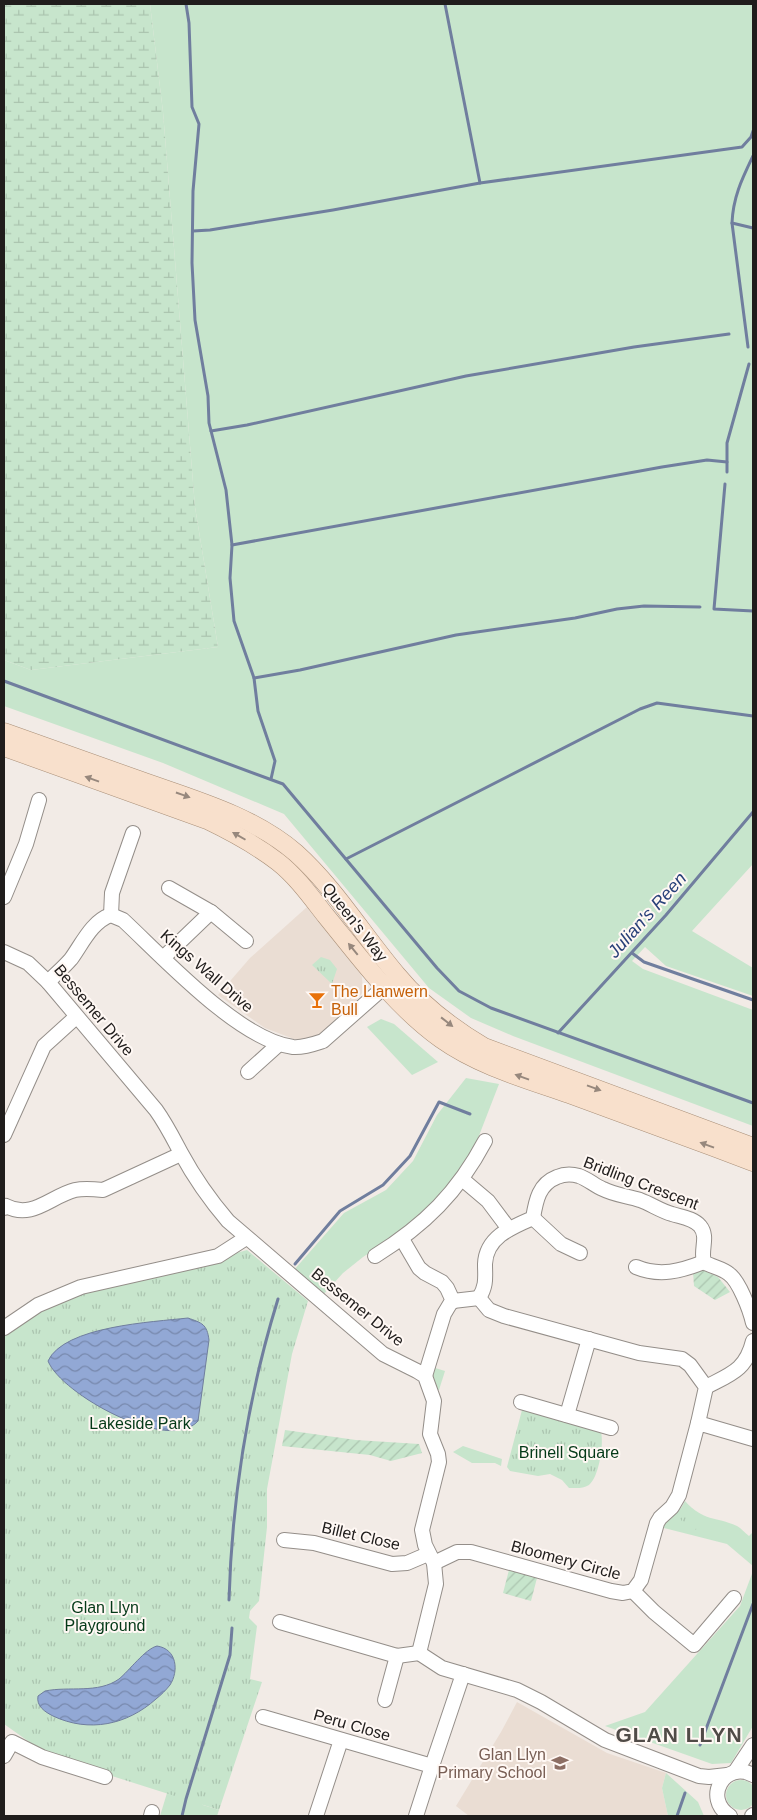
<svg xmlns="http://www.w3.org/2000/svg" width="757" height="1820" viewBox="0 0 757 1820" font-family="Arial,sans-serif">
<defs>
<pattern id="wetland-marsh" width="20" height="14" patternUnits="userSpaceOnUse" patternTransform="scale(1.25)"><rect width="20" height="14" fill="#c7e5cc"/><path d="M1 5h8M5 5V1M11 12h8M15 12V8" fill="none" stroke="#abc4af"/></pattern>
<pattern id="park-tufts" width="24" height="20" patternUnits="userSpaceOnUse" patternTransform="scale(1.25)"><rect width="24" height="20" fill="#c7e5cc"/><path d="M3 7l-1-3M5 7V3M7 7l1-3M15 17l-1-3M17 17v-4M19 17l1-3" fill="none" stroke="#abc4af"/></pattern>
<pattern id="garden-furrows" width="10" height="10" patternUnits="userSpaceOnUse" patternTransform="scale(1.25)"><rect width="10" height="10" fill="#c7e5cc"/><path d="M-1 1l2-2M0 10L10 0M9 11l2-2" fill="none" stroke="#abc4af"/></pattern>
<pattern id="water-waves" width="16" height="10" patternUnits="userSpaceOnUse" patternTransform="scale(1.25)"><rect width="16" height="10" fill="#92a8d5"/><path d="M0 5q4-4 8 0t8 0" fill="none" stroke="#7788ac"/></pattern>
</defs>
<rect width="100%" height="100%" fill="#f2ebe6"/>
<g fill="#eaddd3">
<polygon points="307,907 358,969 362,977 363,992 347,1012 318,1037 307,1039 294,1039 265,1028 218,995 250,958"/>
<polygon points="517,1702 607,1753 666,1773 662,1788 668,1816 469,1816 456,1806 501,1732"/>
</g>
<g fill="#c7e5cc">
<polygon points="150,4 753,4 753,864 692,931 753,968 753,996 666,966 645,947 632,961 643,969 753,1010 753,1126 513,1036 471,1018 429,988 284,814 163,763 4,706 4,660 31,670 218,647 195,507 163,112"/>
<polygon points="381,1019 394,1024 438,1062 412,1075 367,1027"/>
<polygon points="466,1078 499,1084 475,1146 463,1170 443,1194 398,1234 363,1257 343,1273 322,1296 294,1270 344,1213 386,1190 413,1161 437,1115"/>
<polygon points="432,1367 445,1371 439,1390 436,1390 431,1372"/>
<polygon points="463,1446 502,1459 501,1466 495,1463 472,1463 453,1452"/>
<path d="M685,1501C704,1522 715,1516 737,1526C741,1528 745,1533 749,1536L753,1532V1566L727,1544L664,1528V1524L681,1508Z"/>
<polygon points="753,1571 753,1726 731,1763 712,1764 605,1726 645,1712 740,1606"/>
<polygon points="666,1773 698,1802 704,1816 668,1816 662,1788"/>
<polygon points="178,1775 203,1805 219,1810 217,1816 160,1816 167,1793"/>
<circle cx="741" cy="1795" r="15"/>
</g>
<polygon fill="url(#wetland-marsh)" points="4,4 150,4 163,112 195,507 218,647 31,670 4,660"/>
<g fill="url(#park-tufts)">
<polygon points="321,957 330,960 337,969 332,984 312,965"/>
<polygon points="247,1250 308,1301 292,1354 267,1489 267,1527 259,1601 250,1611 249,1618 257,1626 250,1679 262,1682 219,1810 49,1756 4,1724 4,1336 37,1312 82,1293 155,1276"/>
<path d="M522,1410L574,1423L601,1432C604,1444 599,1477 589,1485C583,1489 576,1488 569,1488L562,1480L550,1474L538,1476L510,1471L507,1467Z"/>
<polygon points="691,1516 696,1518 698,1520 696,1530 685,1527 680,1518"/>
</g>
<g fill="url(#garden-furrows)">
<polygon points="700,1269 718,1277 730,1292 715,1300 694,1286 693,1272"/>
<polygon points="285,1430 356,1440 419,1444 422,1453 391,1461 370,1455 282,1446"/>
<polygon points="509,1570 537,1578 531,1601 503,1593"/>
</g>
<g fill="url(#water-waves)" stroke="#707e9e">
<path d="M188,1318C202,1323 207,1324 209,1340L198,1421C169,1454 61,1394 48,1361C64,1326 153,1322 188,1318Z"/>
<path d="M157,1646C177,1649 179,1671 170,1685C166,1690 161,1695 156,1699C127,1725 89,1733 53,1716C45,1712 36,1706 38,1696L45,1691C69,1686 98,1694 119,1679C129,1671 145,1649 157,1646Z"/>
</g>
<g fill="none" stroke-linecap="round" stroke-linejoin="round">
<g stroke="#707e9e" stroke-width="3">
<polyline points="186,4 189,23 192,107 199,124 193,191 192,263 195,320 208,396 209,423 226,490 232,545 230,578 234,621 254,678 258,711 275,761 271,779"/>
<polyline points="445,4 480,183"/>
<polyline points="732,223 753,228"/>
<polyline points="193,231 210,230 333,210 480,183 742,147 751,137 753,131"/>
<path d="M748,347L732,223C733,197 742,179 753,156"/>
<polyline points="211,431 247,425 466,376 634,347 729,334"/>
<polyline points="727,472 727,443 749,364"/>
<polyline points="725,484 714,609 753,611"/>
<polyline points="232,545 662,467 707,460 727,462"/>
<polyline points="254,678 300,670 456,635 575,618 617,609 644,606 700,607"/>
<polyline points="4,681 283,784 437,968 459,991 491,1008 753,1103"/>
<polyline points="346,859 640,709 657,703 753,716"/>
<polyline points="632,953 644,962 753,1000"/>
<polyline points="558,1033 666,915 753,812"/>
<polyline points="295,1264 340,1211 383,1185 410,1156 439,1102 470,1114"/>
<path d="M229,1600C232,1498 248,1396 278,1299"/>
<polyline points="700,1745 753,1604"/>
<polyline points="182,1816 186,1799 230,1655 232,1628"/>
<polyline points="677,1816 685,1793"/>
</g>
<g stroke="#948e89" stroke-width="16">
<g id="minor">
<polyline points="169,888 211,912 246,941"/>
<polyline points="4,897 26,844 39,800"/>
<polyline points="111,915 112,893 133,833"/>
<path d="M4,952L28,963L48,982L156,1110C166,1124 173,1138 181,1153C194,1177 210,1200 228,1221L383,1354L417,1371L425,1376L434,1401L430,1434L438,1454L439,1462L422,1530L425,1545L434,1563L436,1584L419,1653L442,1668L517,1690L541,1702L605,1740L699,1776L709,1777L727,1775"/>
<polyline points="163,958 211,912"/>
<path d="M48,982C56,974 64,967 71,959C82,944 92,921 111,915L123,920C163,957 239,1040 293,1047C303,1048 314,1044 323,1041L391,981"/>
<polyline points="248,1072 279,1044"/>
<polyline points="4,1135 44,1046 76,1017"/>
<polyline points="462,1179 488,1201 509,1229"/>
<path d="M4,1208L6,1206C32,1220 51,1196 75,1190C84,1188 94,1189 103,1190L181,1154"/>
<polyline points="533,1218 561,1244 580,1253"/>
<polyline points="402,1239 419,1268 425,1273 442,1282 447,1288 453,1301 450,1304 444,1314 425,1376"/>
<path d="M375,1256C425,1225 458,1192 485,1141"/>
<path d="M636,1267C660,1277 681,1271 704,1262"/>
<polyline points="453,1301 479,1298"/>
<polyline points="4,1328 38,1305 81,1287 218,1256 246,1238"/>
<path d="M706,1387C731,1374 746,1370 753,1341"/>
<polyline points="521,1402 611,1428"/>
<polyline points="567,1415 589,1339"/>
<path d="M698,1423L706,1387L690,1365L682,1359L639,1353L504,1316L489,1310L479,1298C487,1285 485,1277 485,1264C486,1237 512,1227 533,1218C536,1200 539,1184 557,1177C564,1174 572,1174 579,1176C588,1179 595,1186 603,1189C615,1195 627,1196 640,1200C651,1204 661,1211 672,1214C681,1217 693,1218 700,1226C709,1237 700,1250 704,1262C712,1267 722,1268 729,1274C739,1281 750,1310 753,1323"/>
<polyline points="284,1540 314,1543 392,1564 407,1563 428,1554"/>
<polyline points="434,1563 457,1552 471,1552 611,1591 623,1593 633,1591 641,1580 657,1523 660,1518 672,1507 679,1495 698,1423 753,1439"/>
<polyline points="633,1591 654,1612 694,1645 734,1598"/>
<polyline points="280,1622 397,1656 419,1653"/>
<polyline points="385,1700 397,1656"/>
<polyline points="263,1717 432,1766"/>
<polyline points="4,1756 12,1742 42,1757 105,1777"/>
<polyline points="735,1772 753,1745"/>
<polyline points="151,1816 152,1812"/>
<polyline points="316,1816 341,1740"/>
<polyline points="416,1816 432,1766 463,1674"/>
<path d="M730,1816C702,1798 725,1760 753,1775"/>
<polyline points="752,1816 753,1815"/>
</g>
</g>
<g stroke="#a98f78" stroke-width="19">
<g id="major">
<path d="M4,732C49,748 94,764 139,780C192,799 252,815 296,853C335,888 363,935 397,975C421,1004 452,1028 484,1047L753,1147"/>
<path d="M4,747L207,820C232,832 256,845 278,862C297,877 311,897 326,916C361,959 395,1006 441,1039C479,1066 526,1079 569,1094C631,1117 692,1139 753,1162"/>
</g>
</g>
<use href="#minor" stroke="#fff" stroke-width="14"/>
<use href="#major" stroke="#f8e0cc" stroke-width="18"/>
</g>
<defs><path id="oneway-solid" d="M-6-.8H1V-3.2L6.5 0L1 3.2V.8H-6Z" transform="scale(1.25)"/></defs>
<g fill="#97887d">
<use href="#oneway-solid" transform="translate(92 779) rotate(-160)"/>
<use href="#oneway-solid" transform="translate(183 795) rotate(19)"/>
<use href="#oneway-solid" transform="translate(239 836) rotate(-150)"/>
<use href="#oneway-solid" transform="translate(353 949) rotate(-129)"/>
<use href="#oneway-solid" transform="translate(447 1022) rotate(38)"/>
<use href="#oneway-solid" transform="translate(522 1077) rotate(-160)"/>
<use href="#oneway-solid" transform="translate(594 1088) rotate(20)"/>
<use href="#oneway-solid" transform="translate(707 1145) rotate(-160)"/>
</g>
<defs>
<g id="bar-bare" transform="scale(1.35)"><path d="M-6-5H6L.8 .8V4.5H3.5V6h-7V4.5H-.8V.8Z" fill="#e8710a" stroke="#fff8f4" stroke-width="2.5" paint-order="stroke"/></g>
<g id="school-bare" transform="scale(1.35)"><path d="M0-5L7-2L0 1L-7-2ZM-4 1L0 2.5L4 1V4Q0 6-4 4Z" fill="#8d6e63" stroke="#fff8f4" stroke-width="2.5" paint-order="stroke"/></g>
</defs>
<g fill-rule="evenodd">
<use href="#bar-bare" x="317" y="1000"/>
<use href="#school-bare" x="560" y="1763"/>
</g>
<g text-anchor="middle" dominant-baseline="central" stroke-width="4" stroke-linejoin="round" paint-order="stroke">
<g font-size="16" fill="#201d1c" stroke="#fff8f4">
<text transform="translate(355 922) rotate(52)">Queen's Way</text>
<text transform="translate(207 971) rotate(41)">Kings Wall Drive</text>
<text transform="translate(94 1010) rotate(50)">Bessemer Drive</text>
<text transform="translate(641 1183) rotate(21)">Bridling Crescent</text>
<text transform="translate(358 1307) rotate(39)">Bessemer Drive</text>
<text transform="translate(361 1536) rotate(13)">Billet Close</text>
<text transform="translate(566 1560) rotate(15)">Bloomery Circle</text>
<text transform="translate(352 1725) rotate(16)">Peru Close</text>
</g>
<g font-size="16" fill="#c56008" stroke="#fff8f4" text-anchor="start">
<text x="331" y="991">The Llanwern<tspan x="331" dy="18">Bull</tspan></text>
</g>
<g font-size="16" fill="#043917" stroke="#fff8f4">
<text x="140" y="1423">Lakeside Park</text>
<text x="569" y="1452">Brinell Square</text>
<text x="105" y="1607">Glan Llyn<tspan x="105" dy="18">Playground</tspan></text>
</g>
<g font-size="16" fill="#785e54" stroke="#fff8f4" text-anchor="end">
<text x="546" y="1754">Glan Llyn<tspan x="546" dy="18">Primary School</tspan></text>
</g>
<g font-size="18" font-style="italic" fill="#284179" stroke="#fff8f4">
<text transform="translate(647 915) rotate(-48)">Julian's Reen</text>
</g>
<g font-size="21" font-weight="bold" letter-spacing="1" fill="#504b47" stroke="#fff8f4">
<text x="679" y="1734">GLAN LLYN</text>
</g>
</g>
<rect width="757" height="1820" fill="none" stroke="#201d1c" stroke-width="10"/>
</svg>
